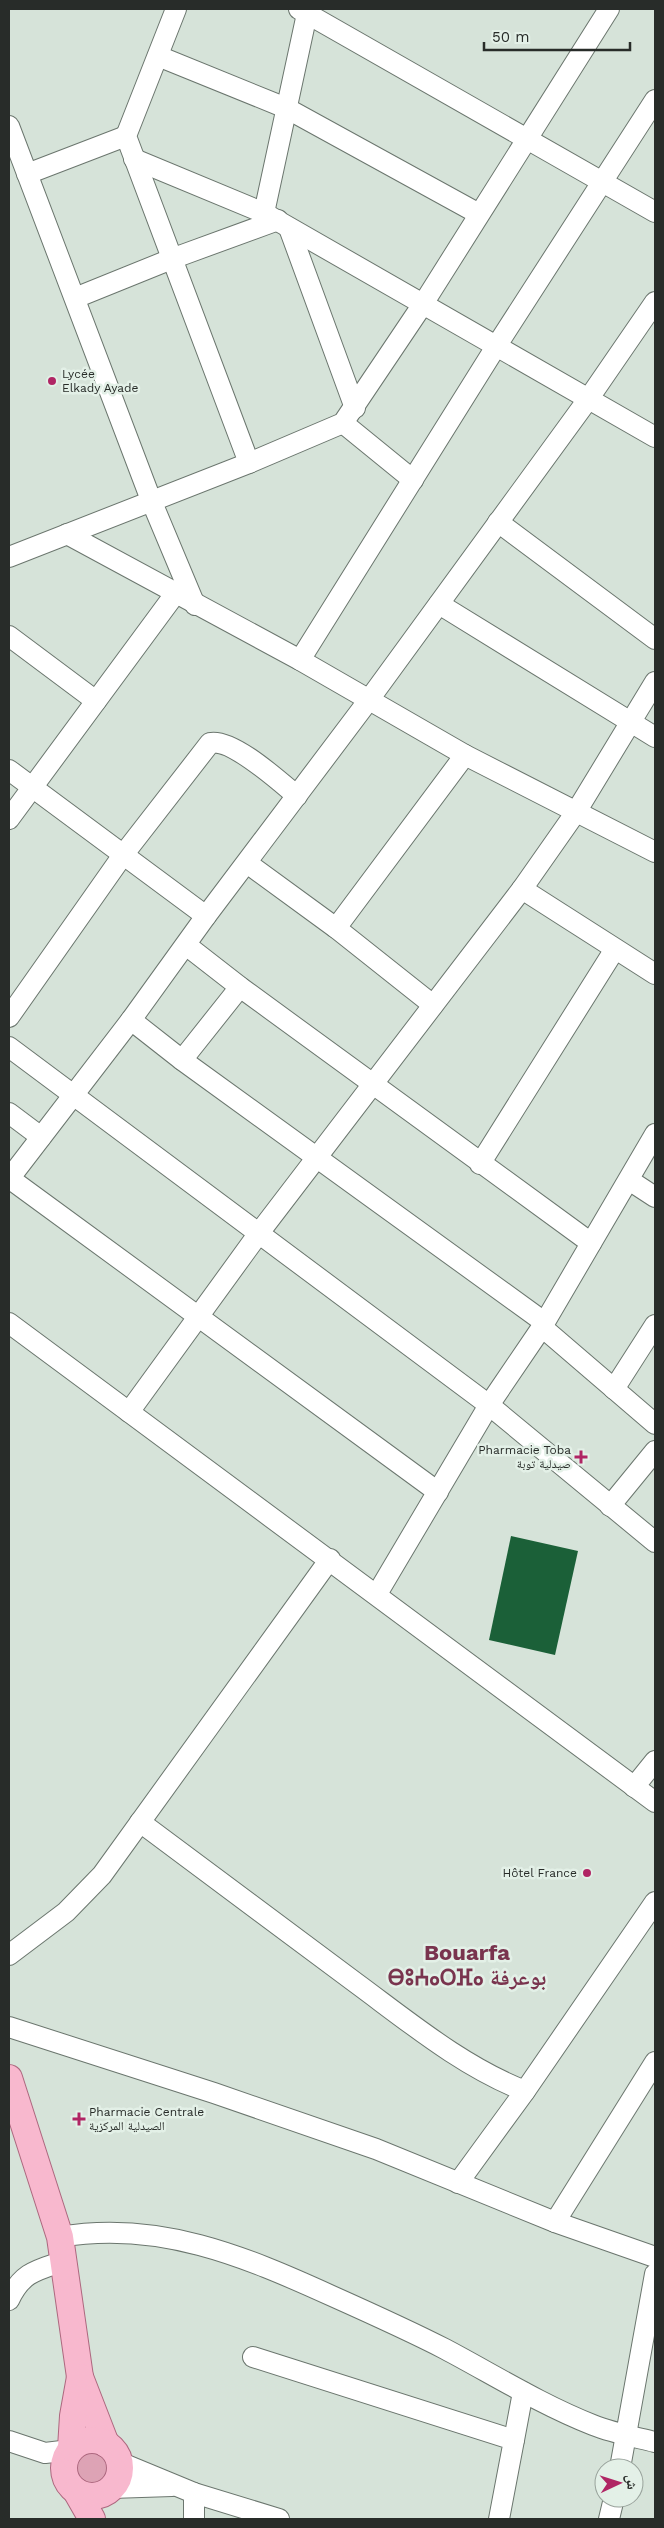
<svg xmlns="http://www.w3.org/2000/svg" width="664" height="2528" viewBox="0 0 664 2528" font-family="'Work Sans','Noto Naskh Arabic','Noto Sans Tifinagh',sans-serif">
<rect width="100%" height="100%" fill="#d6e3d9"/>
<circle fill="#dda3b5" cx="93" cy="2468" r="22"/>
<polygon fill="#1b6038" points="511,1536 578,1551 555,1655 489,1640"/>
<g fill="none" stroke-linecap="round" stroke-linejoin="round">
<g stroke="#6b766e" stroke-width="22">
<g id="minor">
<polyline points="176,9 126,136 249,463"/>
<polyline points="299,9 655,212"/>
<polyline points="158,56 286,108 479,214"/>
<polyline points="9,126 151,500 195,605"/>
<polyline points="134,159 264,213 655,437"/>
<polyline points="27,174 126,136"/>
<polyline points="264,213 308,9"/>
<polyline points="289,228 355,408"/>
<polyline points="75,298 174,258 278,220"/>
<polyline points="343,423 413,480"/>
<polyline points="498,522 655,639"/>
<polyline points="67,534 300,660 465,755 655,852"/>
<polyline points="9,557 249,463 343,423 423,304 609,9"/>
<polyline points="439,604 655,737"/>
<polyline points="9,636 96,701"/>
<polyline points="300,660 497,345 655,100"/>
<polyline points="9,770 206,916"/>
<polyline points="9,819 175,594"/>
<polyline points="247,863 336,928 433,1005"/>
<polyline points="522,889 655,974"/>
<polyline points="336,928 465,755"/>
<polyline points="186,945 240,987 591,1243"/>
<path d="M9,1017L123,855L210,743C232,738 279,781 297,796"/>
<polyline points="131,1020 182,1060 240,987"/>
<polyline points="9,1047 489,1405 655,1542"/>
<polyline points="182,1060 544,1322"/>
<polyline points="9,1113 41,1137"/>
<polyline points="480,1164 615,949"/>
<polyline points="9,1178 438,1492"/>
<polyline points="9,1179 131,1020 206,916 368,701 589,398 655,302"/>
<polyline points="629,1180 655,1197"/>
<polyline points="9,1323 655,1802"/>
<polyline points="542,1327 655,1424"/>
<polyline points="614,1389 655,1325"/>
<polyline points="129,1412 259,1233 522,889 576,812 655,682"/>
<polyline points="610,1506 655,1451"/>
<polyline points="377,1594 489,1405 542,1327 655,1134"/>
<polyline points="634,1787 655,1761"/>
<path d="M140,1822C212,1876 284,1930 356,1983C409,2022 463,2067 525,2091"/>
<polyline points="9,1955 66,1912 102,1875 330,1559"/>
<polyline points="9,2027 214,2093 376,2149 555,2222 655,2257"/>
<polyline points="458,2183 525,2091 655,1902"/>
<polyline points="555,2222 655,2062"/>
<path d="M60,2237C158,2220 244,2256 332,2296C370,2313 408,2330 445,2349C494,2375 542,2405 593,2425C613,2433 635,2437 655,2442"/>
<path d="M9,2300C22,2272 37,2270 64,2261"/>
<polyline points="253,2357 514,2440 499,2519"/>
<polyline points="514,2440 523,2392"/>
<polyline points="9,2441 45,2453 70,2450"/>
<polyline points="119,2462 194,2493 279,2519"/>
<polyline points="620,2468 655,2274"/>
<polyline points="111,2488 172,2486"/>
<polyline points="194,2519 194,2493"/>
<polyline points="609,2519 614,2498"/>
</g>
</g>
<g stroke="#ad687f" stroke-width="28">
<g id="major">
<polyline points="9,2078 60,2237 80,2377 106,2444"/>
<circle cx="92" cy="2468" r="28"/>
<polyline points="71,2448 73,2416 80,2377"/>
<polyline points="76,2491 92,2519"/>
</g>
</g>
<use href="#minor" stroke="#fff" stroke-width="20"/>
<use href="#major" stroke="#f8b8ce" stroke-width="26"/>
</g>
<g fill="#b02564" stroke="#e3f0e7" stroke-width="2">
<circle cx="52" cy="381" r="5"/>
<path d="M578.5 1449.5h5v5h5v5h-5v5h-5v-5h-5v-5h5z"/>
<circle cx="587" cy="1873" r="5"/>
<path d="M76.5 2111.5h5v5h5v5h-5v5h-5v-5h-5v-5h5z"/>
</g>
<g text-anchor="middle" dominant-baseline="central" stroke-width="5" stroke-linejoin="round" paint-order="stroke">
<g font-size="12" fill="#282c29" stroke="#e3f0e7" text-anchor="start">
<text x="62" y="374">Lycée<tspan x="62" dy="14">Elkady Ayade</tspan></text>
<text x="571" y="1450" text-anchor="end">Pharmacie Toba<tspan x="571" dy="14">صيدلية توبة</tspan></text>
<text x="577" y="1873" text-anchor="end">Hôtel France</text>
<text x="89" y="2112">Pharmacie Centrale<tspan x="89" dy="14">الصيدلية المركزية</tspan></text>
</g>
<g font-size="22" font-weight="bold" fill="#79344e" stroke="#e3f0e7">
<text x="467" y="1952">Bouarfa<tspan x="467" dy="25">ⴱⵓⵄⴰⵔⴼⴰ بوعرفة</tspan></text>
</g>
</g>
<rect width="664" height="2528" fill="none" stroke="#282c29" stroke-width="20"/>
<g transform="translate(619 2483) rotate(86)"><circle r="24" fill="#e3f0e7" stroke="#98a29b"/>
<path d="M0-4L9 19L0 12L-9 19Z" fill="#b02564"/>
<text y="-8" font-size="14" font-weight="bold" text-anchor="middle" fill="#282c29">ش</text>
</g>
<path d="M484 42v8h146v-8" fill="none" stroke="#282c29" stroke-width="2.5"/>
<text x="492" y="42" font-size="15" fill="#282c29" stroke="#e3f0e7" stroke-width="4" paint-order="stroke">50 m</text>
</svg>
